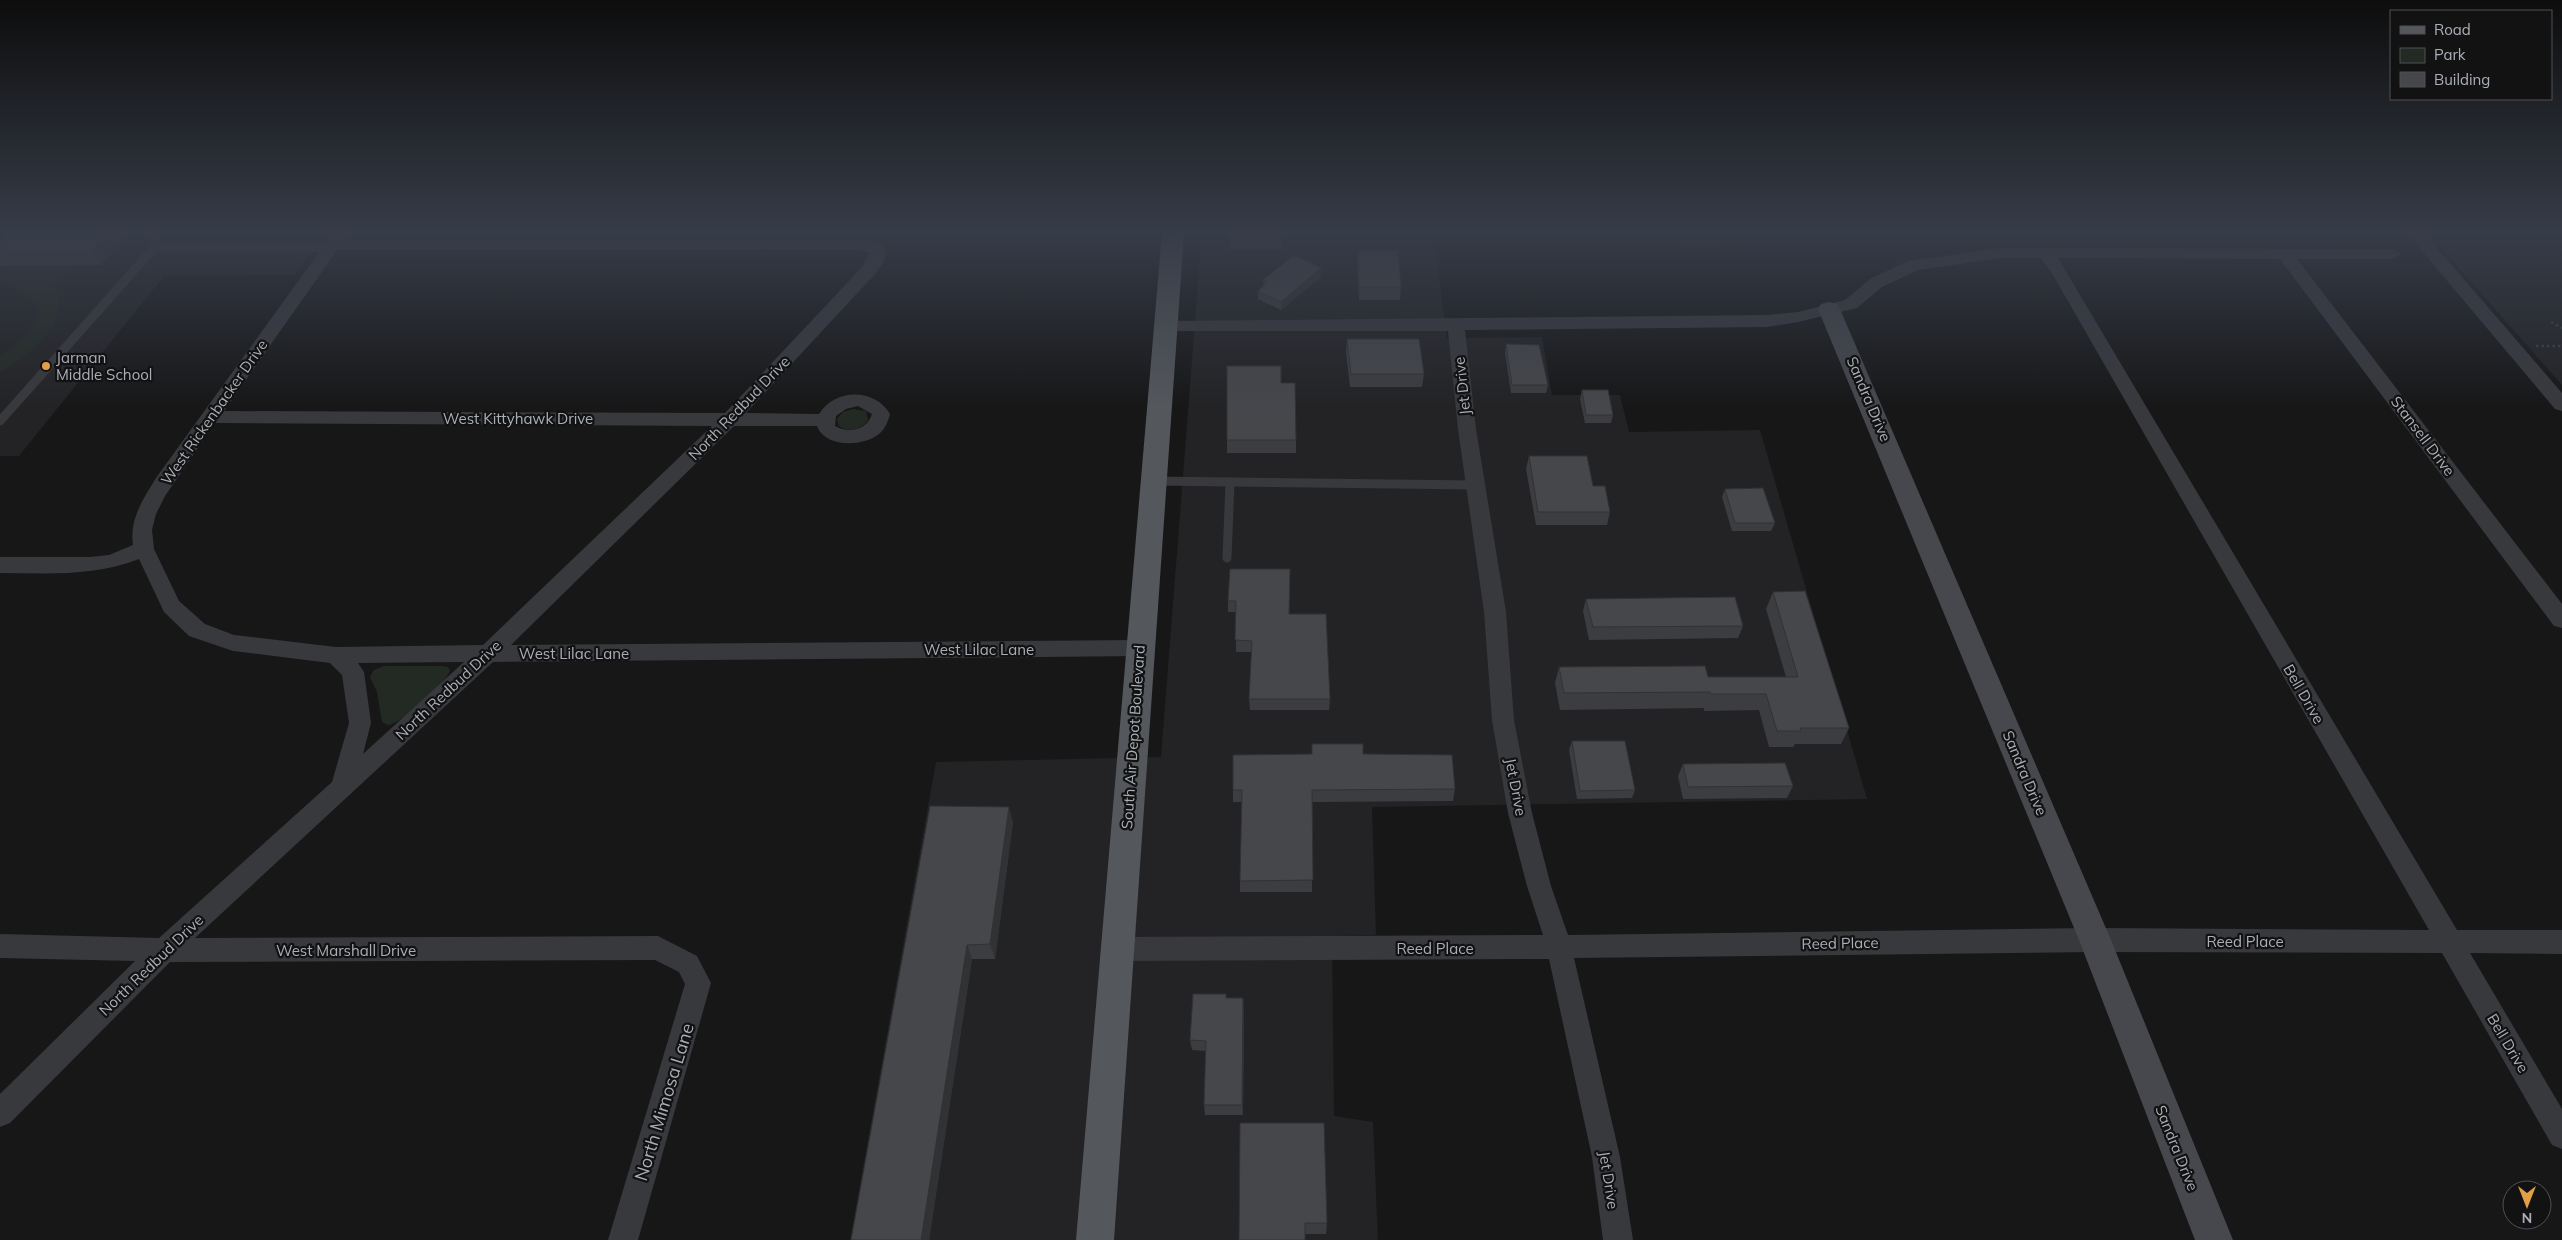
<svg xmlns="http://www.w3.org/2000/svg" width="2562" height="1240" viewBox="0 0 2562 1240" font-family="Mulish,sans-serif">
<rect width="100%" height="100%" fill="#171718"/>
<g fill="#232325">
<polygon points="0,233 327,233 294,275 164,276 19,456 0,456"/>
<polygon points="1202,233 1433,233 1447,338 1542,337 1552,395 1620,395 1629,432 1760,430 1867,799 1372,807 1376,935 1332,936 1334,1116 1373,1122 1378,1240 850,1240 936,762 1161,757"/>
<polygon points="2428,233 2562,233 2562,385"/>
</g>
<g fill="#232a24">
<polygon points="1444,233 1769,233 1720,247 1446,244"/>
<path d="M0,268H73L56,283H49L58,293C58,300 59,310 57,317C49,339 20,361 0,372V356C19,344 30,331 40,310C30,296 18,284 0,283Z"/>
<path d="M853,409L866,411L868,420C861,430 848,433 839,426L837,419L843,412Z"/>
<path d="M384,666H442L448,667L450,671C444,684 402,723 388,725L382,722L377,692L370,677L374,670Z"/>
</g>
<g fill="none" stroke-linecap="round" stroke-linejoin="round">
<g stroke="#3e4044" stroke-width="2.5" stroke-dasharray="2.5 3" stroke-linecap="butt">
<polyline points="893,244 911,233"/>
<polyline points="2551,322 2562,328"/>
<polyline points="2536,346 2562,346"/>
</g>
<g stroke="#38393d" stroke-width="9">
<polyline points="154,248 330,248"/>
<polyline points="0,421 154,248 153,233"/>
<polyline points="1154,481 1475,485"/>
<polyline points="1227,558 1230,482"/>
</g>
<g fill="#38393d" fill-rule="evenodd">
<path d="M333,233H349L345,239H843C857,240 878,238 887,251L884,261L875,274L746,413L819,414C835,388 875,388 890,414C888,422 885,429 879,434C863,447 825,448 817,426H734L511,645L1140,640L1148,642L1151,648L1148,654L1140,656L493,662L195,938L658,936L697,956L711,983L638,1240H608L685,984L679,972L655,960L170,962L10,1123L0,1127V1094L135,961L0,958V934L159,938L332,782L349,723L342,675L330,663L233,651L189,636L164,612L139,559C93,577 48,573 0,573V557H90L109,555L133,545C129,520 143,499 156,478ZM338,249H843L862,250L870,253L863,266L725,413L224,411ZM858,406L872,414C867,430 849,434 835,426L836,416L846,409ZM215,423L712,426L483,645L336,647L234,635L205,624L179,601L154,549L152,530L156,514L165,496ZM464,662L363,754L371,723L364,672L358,663Z"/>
<polygon points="2407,233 2424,233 2562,393 2562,411 2555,409"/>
<path d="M2001,248L2393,249L2401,254L2393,259H2297L2562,604V628L2554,626L2280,259L2058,258L2457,930H2562V954L2470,953L2562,1109V1149L2552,1145L2442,953L2095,952L1574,958L1620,1157L1633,1240H1603L1592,1157L1549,959L1117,961L1108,957L1104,949L1108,941L1117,937L1543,935L1527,886L1508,813L1492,720L1484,612L1458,429L1448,331H1165L1159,329L1156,325L1159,321L1767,315L1798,312L1845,300L1870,279L1908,261ZM2001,258H2041L2053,275L2429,930L2095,928L1568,935L1551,886L1532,813L1514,720L1506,612L1476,429L1465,330L1767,327L1798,322L1857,308L1882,287L1918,270Z"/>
</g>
<polygon fill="#46484d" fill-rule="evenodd" points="1829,302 1837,304 1840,309 2111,940 2233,1240 2195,1240 2079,940 1818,309 1821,304"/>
<polygon fill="#54575c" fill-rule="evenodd" points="1162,233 1184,233 1114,1240 1076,1240"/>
</g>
<g fill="#3c3d40">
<polygon points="128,233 101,265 0,266 0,241"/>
<rect x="1229" y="233" width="54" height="16"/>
<polygon points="1358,251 1401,287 1400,300 1359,300 1357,264"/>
<polygon points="1321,277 1281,310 1258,299 1258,291 1264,286 1263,280"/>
<polygon points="1347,339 1424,374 1422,387 1350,387 1346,352"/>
<polygon points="1506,344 1548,385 1546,393 1511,393 1505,353"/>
<polygon points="1281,383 1296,440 1296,453 1227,453 1227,440"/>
<polygon points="1582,390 1613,415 1611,423 1585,423 1580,399"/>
<polygon points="1529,456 1593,486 1610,512 1607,525 1536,525 1526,469"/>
<polygon points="1725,489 1775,523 1771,531 1732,531 1722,497"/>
<polygon points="1230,569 1289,614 1330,699 1329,710 1250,710 1249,699 1252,652 1236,652 1236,612 1228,612 1228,601"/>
<polygon points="1773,592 1849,728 1841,744 1795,744 1793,747 1769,747 1759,710 1704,711 1704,708 1560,710 1555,683 1559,667 1708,677 1786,677 1766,609"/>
<polygon points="1586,599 1743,626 1738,638 1589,640 1583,611"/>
<polygon points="1572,741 1635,790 1632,798 1577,799 1569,750"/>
<polygon points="1363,754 1455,789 1453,801 1312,802 1312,892 1240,892 1240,881 1242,802 1233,802 1233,790"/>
<polygon points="1683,764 1793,786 1787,798 1683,799 1678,776"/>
<polygon points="1013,822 995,959 972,959 929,1240 851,1240"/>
<polygon points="1226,998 1244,1008 1243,1115 1205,1115 1204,1105 1206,1051 1192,1050 1190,1040"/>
<polygon points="1240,1123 1327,1223 1326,1234 1305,1234"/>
</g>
<g fill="#313234">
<polygon points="108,233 128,233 101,265 91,252"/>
<polygon points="1321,268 1321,277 1281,310 1281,302"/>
<polygon points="1009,807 1013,822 995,959 990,944"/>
<polygon points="967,945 972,959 929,1240 921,1240"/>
<polygon points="1243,998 1244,1008 1243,1115 1242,1105"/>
</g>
<g fill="#46474b" stroke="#313234">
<polygon points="7,233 108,233 91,252 0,252 0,241"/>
<rect x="1229" y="233" width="54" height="3"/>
<polygon points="1398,250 1401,287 1359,287 1358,251"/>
<polygon points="1294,255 1321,268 1281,302 1258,291 1268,282 1263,280"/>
<polygon points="1347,339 1419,339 1424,374 1351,374"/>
<polygon points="1506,344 1539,345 1548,385 1512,385"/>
<polygon points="1227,366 1281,366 1281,383 1295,383 1296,440 1227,440"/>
<polygon points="1582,390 1608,390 1613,415 1586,415"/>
<polygon points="1529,456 1587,456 1593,486 1605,486 1610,512 1538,512"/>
<polygon points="1763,488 1775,523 1735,523 1725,489"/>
<polygon points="1230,569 1290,569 1289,614 1326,614 1330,699 1249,699 1252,641 1235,640 1236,601 1228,601"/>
<polygon points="1805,591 1849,728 1800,728 1801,731 1777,731 1766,694 1711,694 1710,692 1564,693 1559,667 1705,666 1708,677 1798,677 1773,592"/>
<polygon points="1735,597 1743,626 1593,627 1586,599"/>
<polygon points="1572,741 1625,741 1635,790 1580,791"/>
<polygon points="1312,744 1363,744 1363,754 1452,755 1455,789 1312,790 1313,880 1240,881 1242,790 1233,790 1233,755 1312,754"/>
<polygon points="1785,763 1793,786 1688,787 1683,764"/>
<polygon points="930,806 1009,807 990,944 967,945 921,1240 851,1240"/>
<polygon points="1193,994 1226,994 1226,998 1243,998 1242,1105 1204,1105 1206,1041 1190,1040"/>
<polygon points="1240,1123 1324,1123 1327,1223 1305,1223 1305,1240 1239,1240"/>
</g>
<linearGradient id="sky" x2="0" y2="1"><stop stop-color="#0d0d0d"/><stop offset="0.57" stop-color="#363c48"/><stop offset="1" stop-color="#363c48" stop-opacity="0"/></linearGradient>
<rect width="2562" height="407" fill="url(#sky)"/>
<circle fill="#e1a047" stroke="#121213" stroke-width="2" cx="46" cy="366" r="5"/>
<g text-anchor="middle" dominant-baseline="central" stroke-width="4.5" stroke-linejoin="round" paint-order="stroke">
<g font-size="15" fill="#aaafb7" stroke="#121213" text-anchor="start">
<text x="56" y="357">Jarman<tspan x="56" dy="17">Middle School</tspan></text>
</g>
<g font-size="15" fill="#aaafb7" stroke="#121213">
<text transform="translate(1462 386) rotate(-96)">Jet Drive</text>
<text transform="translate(1869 399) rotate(67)">Sandra Drive</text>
<text transform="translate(739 408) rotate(-46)">North Redbud Drive</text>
<text transform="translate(214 412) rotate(-55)">West Rickenbacker Drive</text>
<text x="518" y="418">West Kittyhawk Drive</text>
<text transform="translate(2423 436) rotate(53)">Stansell Drive</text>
<text x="979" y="649">West Lilac Lane</text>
<text x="574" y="653">West Lilac Lane</text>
<text transform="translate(448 690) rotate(-43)">North Redbud Drive</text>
<text transform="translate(2304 694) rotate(60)">Bell Drive</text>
<text transform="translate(1133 737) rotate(-86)">South Air Depot Boulevard</text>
<text transform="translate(2025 773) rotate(67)">Sandra Drive</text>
<text transform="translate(1516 787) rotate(79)">Jet Drive</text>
<text x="2245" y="941">Reed Place</text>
<text transform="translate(1840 943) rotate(-1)">Reed Place</text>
<text x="1435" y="948">Reed Place</text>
<text x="346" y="950">West Marshall Drive</text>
<text transform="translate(151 965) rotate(-44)">North Redbud Drive</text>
<text transform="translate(2508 1043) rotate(59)">Bell Drive</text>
<text transform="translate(2177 1148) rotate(68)">Sandra Drive</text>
<text transform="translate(1609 1180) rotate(81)">Jet Drive</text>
</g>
<g font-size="18" fill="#aaafb7" stroke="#121213">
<text transform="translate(664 1102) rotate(-73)">North Mimosa Lane</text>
</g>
</g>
<rect x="2390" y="10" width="162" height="90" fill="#121213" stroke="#4f5155"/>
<rect x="2400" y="26" width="25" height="8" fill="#54575c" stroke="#4f5155"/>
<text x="2434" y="35" font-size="15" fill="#aaafb7">Road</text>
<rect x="2400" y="48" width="25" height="15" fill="#232a24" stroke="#4f5155"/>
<text x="2434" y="60" font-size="15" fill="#aaafb7">Park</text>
<rect x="2400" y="72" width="25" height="15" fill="#46474b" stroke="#4f5155"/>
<text x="2434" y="85" font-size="15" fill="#aaafb7">Building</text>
<g transform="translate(2527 1205) rotate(180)"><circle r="24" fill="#121213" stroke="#4f5155"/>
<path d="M0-4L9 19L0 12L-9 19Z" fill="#e1a047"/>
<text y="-8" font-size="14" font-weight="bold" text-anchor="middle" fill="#aaafb7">N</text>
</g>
</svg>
